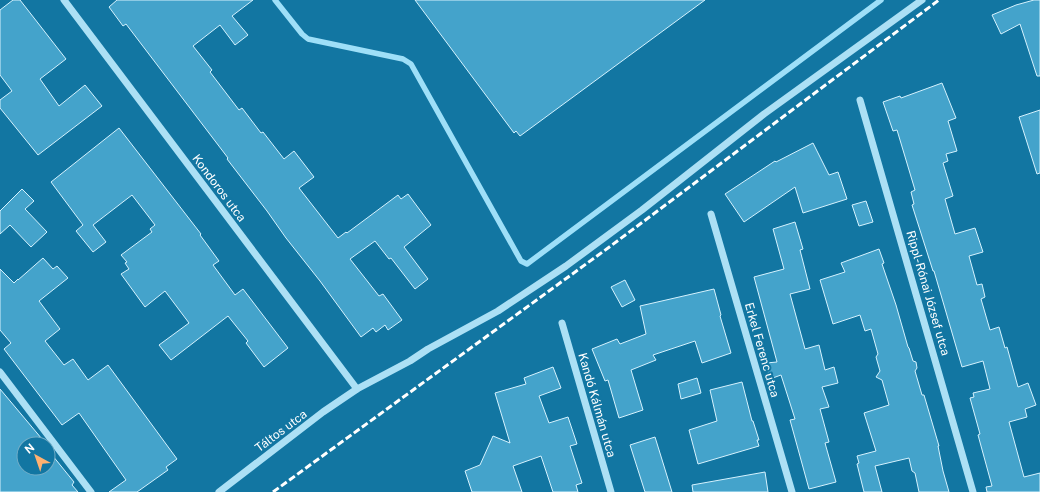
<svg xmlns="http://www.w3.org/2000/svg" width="1040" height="492" viewBox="0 0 1040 492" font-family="'Public Sans',sans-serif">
<rect width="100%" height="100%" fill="#1276a2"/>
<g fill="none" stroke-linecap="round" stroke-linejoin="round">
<polyline stroke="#9edff8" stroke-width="5.5" points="275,0 302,34 308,39 403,59 411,64 521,261 527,264 881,0"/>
</g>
<g fill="#44a3cb" stroke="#d5f2fe">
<polygon points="13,0 20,0 66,59 40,79 59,106 85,85 102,106 38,155 0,108 0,100 12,91 0,75 0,10"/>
<polygon points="117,0 253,0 232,16 248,35 235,45 220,25 193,46 212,70 210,72 239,110 242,108 261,133 263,132 284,159 294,151 314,177 299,188 338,238 346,232 347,233 398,195 401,199 408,194 431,225 404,247 428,279 415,289 391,258 389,259 375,241 350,259 379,296 383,294 402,320 388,330 385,325 376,332 373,328 361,337 320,281 286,238 267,211 227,159 228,158 126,24 123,26 109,7"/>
<polygon points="415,0 705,0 520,136 516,131 514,133"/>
<polygon points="1034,0 1040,0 1040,76 1037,76 1020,24 1001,34 992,15 1016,5"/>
<polygon points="942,83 956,118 948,121 957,151 946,154 948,161 943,163 953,196 945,199 955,234 975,228 983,252 969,256 977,285 982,284 985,297 981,299 990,330 999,327 1005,348 1007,347 1018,387 1028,383 1036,405 1025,409 1027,417 1009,422 1024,477 1040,473 1040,492 987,492 986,487 992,486 978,435 980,434 970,398 974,397 973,393 990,389 983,361 962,367 934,271 933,271 912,205 914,204 911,192 915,190 897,130 893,131 883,102 900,96 901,98"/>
<polygon points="1040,110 1040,173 1037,174 1019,117"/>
<polygon points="119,128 201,234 200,235 219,261 213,265 235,295 243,289 288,348 264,367 246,343 248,341 228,316 171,360 159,345 189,323 165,291 145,307 121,274 129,269 125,263 127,262 121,255 152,232 150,229 155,225 132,195 93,225 106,242 93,252 76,231 83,225 51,182"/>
<polygon points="813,143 829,175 838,172 847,199 803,213 795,187 744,222 725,194 775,161 776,162"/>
<polygon points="22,189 34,201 25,209 47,232 31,247 10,225 0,234 0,211"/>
<polygon points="866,201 873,222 859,226 852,205"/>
<polygon points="795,222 803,249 800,250 810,289 790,294 805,349 819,345 825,370 834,367 838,383 822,387 829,407 820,409 829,442 825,443 836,482 809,489 790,420 795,419 781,375 770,379 766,363 777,362 754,277 784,269 773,229"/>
<polygon points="879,249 884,263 882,264 896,305 908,347 909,348 913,361 916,362 917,368 915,371 922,395 924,395 939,446 938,446 943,471 949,492 919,492 915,473 912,471 909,458 875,466 882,492 864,492 857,464 859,463 857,456 876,451 864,413 889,405 882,380 876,377 880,371 876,357 878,354 871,329 865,331 860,315 833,324 820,280 845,272 841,263"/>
<polygon points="43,258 53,269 57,266 68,278 39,301 60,329 45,341 64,365 73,359 88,380 108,365 177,459 166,467 168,470 137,492 109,492 126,480 79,413 62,425 4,349 11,343 0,330 0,269 14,283 18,279 18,280"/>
<polygon points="625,280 635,300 622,307 611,287"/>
<polygon points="714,289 721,315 720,316 731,353 702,363 695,341 653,355 656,360 631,370 643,410 619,418 608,380 605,381 592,349 617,339 620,344 646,334 640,306"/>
<polygon points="553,367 561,388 539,396 549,423 568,417 577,444 570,446 582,483 576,485 578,492 553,492 541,456 513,466 522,492 472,492 465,471 480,465 493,436 510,443 495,393 526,384 524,378"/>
<polygon points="697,378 701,393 681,399 678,384"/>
<polygon points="742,382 752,421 753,421 759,440 757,440 759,446 698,464 689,430 717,421 710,390"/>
<polygon points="0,389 42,439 41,441 43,444 24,444 24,468 48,468 48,450 74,482 72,485 78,492 0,492"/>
<polygon points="655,437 672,492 645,492 630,445"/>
<polygon points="765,472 768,492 693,492 692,485"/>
</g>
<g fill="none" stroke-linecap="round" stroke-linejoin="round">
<g stroke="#ace0f5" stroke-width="7">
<polyline points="64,0 357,389"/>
<polyline points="860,100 973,492"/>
<polyline points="711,214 792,492"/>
<polyline points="562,323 611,492"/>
<polyline points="0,372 91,492"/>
<polyline points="219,492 323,412 357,389 410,361 428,349 498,311 566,266 642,210 764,114 922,0"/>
</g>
<polyline stroke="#fff" stroke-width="3" stroke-dasharray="7 3" stroke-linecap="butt" points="273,492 608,248 939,0"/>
</g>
<g text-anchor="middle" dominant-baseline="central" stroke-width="4" stroke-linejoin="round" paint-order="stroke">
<g font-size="12" fill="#fff" stroke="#1276a2">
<text transform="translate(219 188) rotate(53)">Kondoros utca</text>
<text transform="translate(928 293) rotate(74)">Rippl-Rónai József utca</text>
<text transform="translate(762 350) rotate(74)">Erkel Ferenc utca</text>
<text transform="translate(597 405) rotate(74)">Kandó Kálmán utca</text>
<text transform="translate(281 431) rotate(-37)">Táltos utca</text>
</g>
</g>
<g transform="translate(36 456) rotate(320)"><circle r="19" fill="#1276a2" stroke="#71adc7"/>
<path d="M0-3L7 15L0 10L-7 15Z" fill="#ffb170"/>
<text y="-6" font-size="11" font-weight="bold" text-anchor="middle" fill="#ffffff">N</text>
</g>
</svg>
